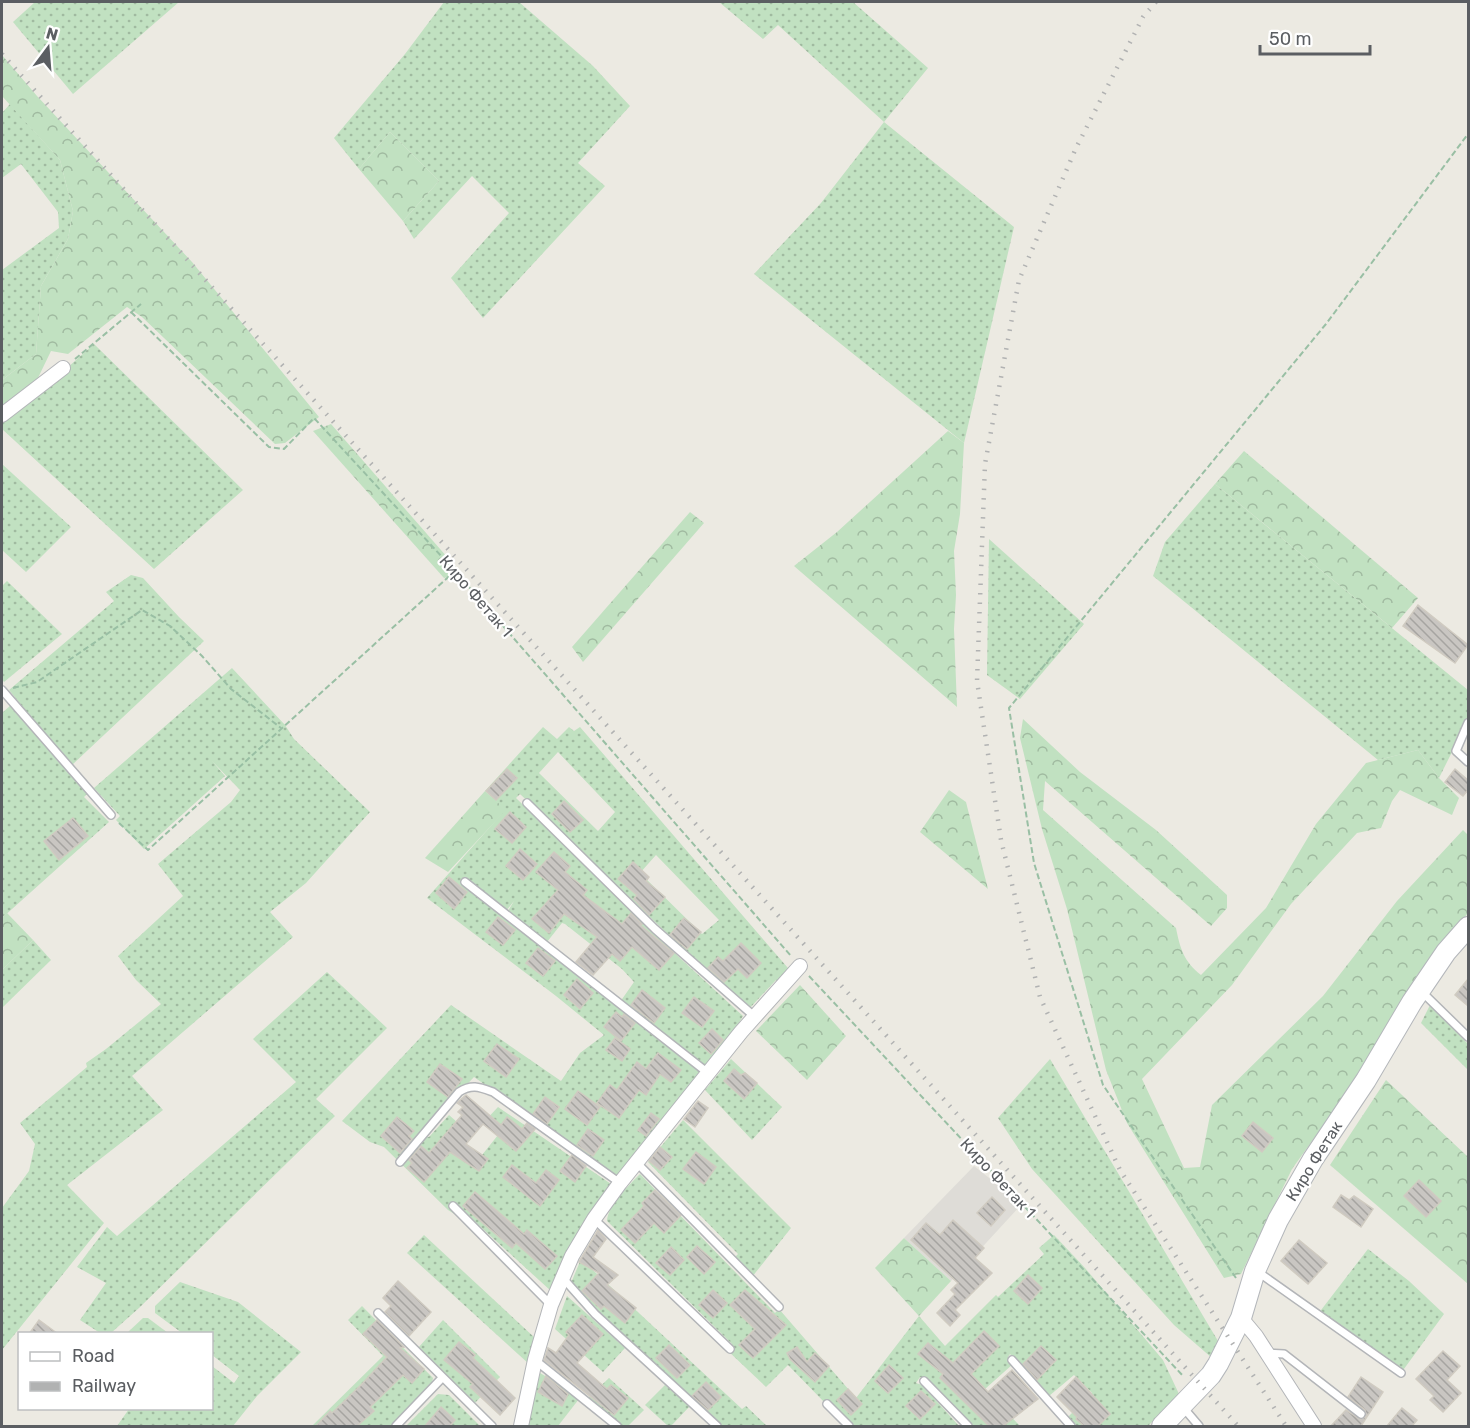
<svg xmlns="http://www.w3.org/2000/svg" width="1470" height="1428" viewBox="0 0 1470 1428" font-family="Rubik,sans-serif">
<defs>
<pattern id="grass-dots" width="8" height="8" patternUnits="userSpaceOnUse" patternTransform="scale(1.5)"><rect width="8" height="8" fill="#c1e1c1"/><path d="M2 2h.1M6 6h.1" fill="none" stroke="#a0baa0" stroke-width="1.8" stroke-linecap="round"/></pattern>
<pattern id="forest-crowns" width="20" height="18" patternUnits="userSpaceOnUse" patternTransform="scale(1.5)"><rect width="20" height="18" fill="#c1e1c1"/><path d="M2 6a3 3 0 1 1 6 0M12 15a3 3 0 1 1 6 0" fill="none" stroke="#a0baa0"/></pattern>
<pattern id="building-back-hatch" width="6" height="6" patternUnits="userSpaceOnUse" patternTransform="scale(1.5)"><rect width="6" height="6" fill="#c9c6c2"/><path d="M-1 5l2 2M0 0l6 6M5-1l2 2" fill="none" stroke="#a6a4a1"/></pattern>
</defs>
<rect width="100%" height="100%" fill="#eceae2"/>
<polygon fill="#dedcd7" points="974,1166 1022,1204 951,1281 904,1238"/>
<g fill="url(#grass-dots)" fill-rule="evenodd">
<polygon points="35,2 179,2 73,94 13,22"/>
<polygon points="444,2 519,2 593,66 630,106 578,163 605,186 483,318 451,278 509,213 472,176 414,239 403,221 439,181 390,132 359,169 334,138 405,54"/>
<polygon points="719,2 853,2 928,68 884,122 1014,227 964,443 754,274 821,203 884,122 778,25 763,39"/>
<polygon points="10,104 60,160 73,211 68,239 41,286 36,354 2,380 2,270 59,228 58,212 21,164 2,178 2,113"/>
<polygon points="94,344 243,490 154,569 2,429 2,422 30,401"/>
<polygon points="2,464 71,527 26,572 2,550"/>
<polygon points="1215,484 1468,690 1468,720 1439,778 1418,750 1378,760 1153,576 1165,542"/>
<polygon points="989,539 1084,624 1020,699 987,675"/>
<polygon points="131,575 143,578 179,617 204,641 72,765 49,739 9,690 114,601 106,592"/>
<polygon points="7,581 62,634 4,682 2,679 2,586"/>
<polygon points="232,668 285,725 294,739 370,812 306,883 270,912 293,937 132,1076 163,1110 67,1185 104,1223 2,1350 2,1208 29,1171 35,1144 20,1123 87,1067 86,1063 106,1049 161,1004 136,980 118,956 183,896 158,864 231,802 240,790 212,761 225,776 144,849 116,820 120,816 94,788"/>
<polygon points="11,705 88,793 84,797 109,822 2,918 2,713"/>
<path d="M543,727L557,739L569,727L574,731L580,727L794,975L782,986L776,980L748,1010L520,794L516,798L681,959L743,1016C733,1032 720,1063 701,1069L620,1002L634,982L622,969L565,924L562,923L547,942L508,911L514,901L502,916L702,1074L619,1180L474,1077L419,1135L429,1137L449,1115L473,1136L466,1144L482,1155L498,1135L483,1123L498,1107L614,1186L551,1291L461,1209L456,1215L448,1210L384,1147L370,1142L342,1121L451,1005L561,1081L580,1053L604,1035L556,996L427,898L505,810L485,791ZM558,752L615,812L598,831L539,773ZM656,855L719,920L702,934L640,873Z"/>
<polygon points="33,940 51,960 2,1008 2,970"/>
<polygon points="327,972 387,1028 316,1099 335,1116 139,1308 111,1333 100,1333 80,1320 106,1283 77,1267 107,1227 117,1236 296,1082 253,1039"/>
<polygon points="1430,1005 1468,1044 1468,1070 1421,1023"/>
<polygon points="731,1059 782,1107 752,1140 705,1090"/>
<polygon points="1050,1059 1221,1346 1212,1358 1174,1325 1032,1169 998,1118"/>
<polygon points="683,1120 791,1228 752,1277 733,1259 738,1254 648,1162"/>
<path d="M640,1174L775,1313L779,1309L856,1398L919,1316L945,1346L996,1295L998,1297L1044,1254L1039,1248L1054,1235L1085,1268L1163,1360L1179,1394L1148,1426H1077L1068,1417L1092,1393L1074,1375L1049,1396L1010,1354L1008,1357L1013,1364L985,1389L1020,1426H971L928,1381L920,1377L916,1383L922,1385L959,1426H855L827,1402L825,1403L788,1365L766,1387L727,1350L732,1344L607,1221C608,1205 628,1186 640,1174Z"/>
<polygon points="424,1235 534,1337 529,1364 407,1253"/>
<polygon points="1368,1249 1409,1281 1444,1314 1401,1373 1318,1314"/>
<polygon points="581,1259 742,1409 746,1406 767,1426 722,1426 576,1294 571,1283"/>
<polygon points="180,1282 238,1302 301,1352 257,1396 233,1426 117,1426 129,1409 212,1408 212,1366 234,1383 239,1376 212,1355 212,1334 182,1333 155,1313 155,1306"/>
<polygon points="567,1296 625,1348 603,1372 555,1329"/>
<polygon points="362,1306 433,1378 432,1383 392,1426 312,1426 383,1356 348,1320"/>
<polygon points="143,1318 148,1318 168,1333 127,1333"/>
<polygon points="443,1320 500,1377 471,1407 418,1348"/>
<polygon points="540,1373 573,1392 579,1399 558,1426 528,1426"/>
<polygon points="609,1378 644,1410 628,1426 619,1426 588,1398"/>
<polygon points="665,1385 690,1406 671,1426 668,1426 645,1405"/>
<polygon points="438,1394 449,1395 480,1426 408,1426 407,1425"/>
</g>
<g fill="url(#forest-crowns)">
<polygon points="2,55 37,96 192,262 319,417 285,443 275,444 142,317 127,307 68,354 51,351 36,382 2,409 2,380 36,354 41,286 68,239 73,211 60,160 2,96"/>
<polygon points="390,132 439,181 403,221 359,169"/>
<polygon points="331,424 461,573 444,578 313,431"/>
<polygon points="948,431 964,443 960,514 954,551 956,595 954,629 957,707 794,566 837,532"/>
<polygon points="1244,451 1418,598 1392,628 1215,484"/>
<polygon points="690,512 704,523 583,662 572,647"/>
<path d="M1023,719L1080,772L1156,830L1227,895V908L1211,926L1045,781L1043,810L1176,928C1180,948 1184,962 1201,975L1266,908L1316,824L1366,763L1418,750L1439,778L1459,798L1452,815L1400,790L1392,801L1381,828L1357,833L1291,904L1232,985L1142,1079L1184,1168L1200,1167L1212,1105L1323,996L1397,901L1463,830L1468,835V913L1418,974L1345,1095L1292,1169L1241,1274L1224,1278L1127,1123L1106,1070L1067,909L1042,829L1020,738Z"/>
<polygon points="949,790 966,802 988,889 920,832"/>
<polygon points="485,791 506,810 448,872 425,858"/>
<polygon points="7,913 33,940 2,970 2,918"/>
<polygon points="800,985 846,1036 807,1080 756,1031"/>
<polygon points="1386,1080 1468,1157 1468,1284 1330,1165"/>
<polygon points="904,1238 951,1281 919,1316 875,1268"/>
</g>
<g fill="url(#building-back-hatch)" stroke="#d0cbc1" stroke-width="1.5">
<polygon points="1418,605 1468,645 1455,663 1403,626"/>
<polygon points="507,769 517,778 496,800 486,791"/>
<polygon points="1455,769 1468,780 1468,790 1463,796 1445,782"/>
<polygon points="564,801 583,820 570,832 552,814"/>
<polygon points="510,812 526,827 512,843 495,829"/>
<polygon points="73,818 88,836 59,860 44,841"/>
<polygon points="520,849 537,864 523,880 506,866"/>
<polygon points="554,852 570,866 565,872 587,890 583,895 622,924 631,913 642,924 640,925 674,953 659,970 632,947 620,961 612,954 593,975 576,962 597,937 564,914 549,933 532,919 558,890 536,872"/>
<polygon points="633,862 649,877 646,881 665,897 649,915 634,899 637,895 618,879"/>
<polygon points="449,877 467,892 454,909 436,893"/>
<polygon points="498,917 515,930 503,945 486,932"/>
<polygon points="684,918 701,932 687,949 670,935"/>
<polygon points="741,943 761,963 747,978 738,969 724,982 708,968 718,957 723,961"/>
<polygon points="538,948 555,961 543,976 526,963"/>
<polygon points="577,979 593,993 580,1009 564,995"/>
<polygon points="1468,979 1468,1006 1455,995"/>
<polygon points="642,990 665,1008 654,1023 631,1005"/>
<polygon points="694,997 714,1011 702,1027 682,1013"/>
<polygon points="616,1012 622,1017 624,1014 635,1023 621,1041 604,1027"/>
<polygon points="712,1029 723,1040 711,1054 699,1043"/>
<polygon points="615,1038 630,1049 622,1061 606,1050"/>
<polygon points="497,1044 519,1059 506,1077 484,1061"/>
<polygon points="658,1053 681,1070 671,1082 660,1074 646,1095 639,1090 619,1118 597,1103 610,1085 617,1090 637,1062 646,1069"/>
<polygon points="440,1064 462,1079 448,1097 427,1082"/>
<polygon points="734,1069 741,1075 745,1073 757,1083 744,1099 724,1081"/>
<polygon points="578,1091 600,1107 587,1125 565,1109"/>
<polygon points="466,1095 501,1125 507,1117 522,1129 527,1123 535,1129 516,1151 483,1124 466,1144 488,1159 479,1171 450,1152 424,1182 407,1168 412,1163 409,1160 421,1146 429,1153 462,1115 458,1112 463,1107 457,1103"/>
<polygon points="545,1097 559,1107 547,1124 533,1114"/>
<polygon points="698,1101 708,1108 695,1127 684,1119"/>
<polygon points="651,1113 659,1119 646,1136 638,1130"/>
<polygon points="397,1117 414,1131 409,1136 412,1139 400,1153 381,1136"/>
<polygon points="1253,1122 1273,1138 1262,1152 1242,1136"/>
<polygon points="588,1129 604,1140 593,1156 577,1145"/>
<polygon points="660,1147 672,1157 660,1170 649,1161"/>
<polygon points="696,1152 716,1167 704,1184 683,1169"/>
<polygon points="572,1155 586,1166 575,1182 560,1171"/>
<polygon points="512,1165 536,1183 546,1170 559,1180 540,1206 503,1177"/>
<polygon points="1419,1180 1441,1201 1426,1217 1404,1196"/>
<polygon points="655,1190 681,1215 664,1233 654,1223 635,1243 621,1230 644,1206 642,1203"/>
<polygon points="475,1192 524,1234 527,1230 557,1256 545,1269 516,1243 512,1248 463,1206"/>
<polygon points="1341,1195 1349,1200 1354,1196 1373,1209 1361,1227 1333,1207"/>
<polygon points="992,1197 1005,1210 991,1226 977,1213"/>
<polygon points="953,1220 984,1248 975,1258 992,1273 955,1310 960,1315 950,1326 937,1313 955,1294 951,1290 958,1283 911,1240 926,1223 940,1235"/>
<polygon points="598,1230 606,1239 593,1257 618,1275 607,1285 636,1308 625,1323 604,1306 601,1309 582,1291 599,1273 579,1262"/>
<polygon points="1299,1240 1327,1263 1308,1284 1281,1261"/>
<polygon points="697,1246 715,1262 704,1274 687,1257"/>
<polygon points="671,1247 684,1260 670,1275 656,1263"/>
<polygon points="1028,1275 1042,1288 1028,1304 1014,1291"/>
<polygon points="398,1281 431,1312 409,1336 385,1312 391,1306 383,1298"/>
<polygon points="713,1290 727,1303 713,1318 699,1305"/>
<polygon points="745,1290 786,1325 753,1358 739,1345 755,1329 730,1305"/>
<polygon points="582,1315 603,1334 577,1363 607,1389 611,1385 628,1398 614,1415 544,1360 548,1348 556,1353 569,1335 566,1332"/>
<polygon points="39,1320 58,1334 29,1334"/>
<polygon points="377,1320 404,1347 400,1348 424,1369 412,1383 403,1375 370,1407 374,1411 357,1426 316,1426 330,1411 332,1413 361,1385 387,1357 363,1334"/>
<polygon points="984,1331 999,1346 971,1374 988,1392 1012,1370 1038,1399 1003,1426 989,1426 940,1378 943,1374 918,1354 928,1343 953,1363"/>
<polygon points="459,1342 475,1355 473,1358 515,1398 500,1415 470,1387 473,1384 444,1360"/>
<polygon points="669,1345 690,1365 677,1378 656,1358"/>
<polygon points="1041,1346 1056,1360 1037,1380 1023,1364"/>
<polygon points="797,1347 807,1362 815,1353 829,1366 815,1382 790,1359 787,1353"/>
<polygon points="1443,1351 1460,1366 1447,1380 1461,1393 1443,1412 1430,1400 1434,1396 1416,1379"/>
<polygon points="889,1365 903,1378 888,1393 875,1381"/>
<polygon points="546,1376 568,1394 562,1406 538,1392"/>
<polygon points="1076,1377 1110,1414 1098,1426 1084,1426 1076,1419 1077,1417 1057,1397"/>
<polygon points="1361,1377 1383,1392 1361,1426 1331,1426 1346,1410 1360,1419 1366,1417 1365,1410 1348,1397"/>
<polygon points="706,1382 721,1397 708,1410 692,1396"/>
<polygon points="848,1389 862,1404 851,1415 837,1400"/>
<polygon points="921,1391 935,1404 920,1419 906,1406"/>
<polygon points="441,1407 455,1420 450,1426 425,1426"/>
<polygon points="1402,1408 1417,1420 1412,1426 1387,1426"/>
</g>
<g fill="none" stroke-linecap="round" stroke-linejoin="round">
<g stroke="#b3b5b8" stroke-width="10">
<g id="service">
<polyline points="2,690 111,815"/>
<polyline points="1468,723 1456,751 1468,762"/>
<polyline points="527,803 655,929 755,1017"/>
<polyline points="465,882 708,1073"/>
<polyline points="1422,992 1468,1037"/>
<path d="M400,1162L459,1092C472,1084 479,1087 493,1092L620,1183"/>
<polyline points="637,1163 779,1307"/>
<polyline points="453,1206 551,1305"/>
<polyline points="594,1219 730,1349"/>
<polyline points="1258,1272 1401,1373"/>
<polyline points="562,1277 595,1314 717,1426"/>
<polyline points="378,1313 492,1426"/>
<polyline points="1267,1353 1284,1354 1361,1414"/>
<polyline points="535,1360 617,1426"/>
<polyline points="1012,1360 1071,1426"/>
<polyline points="924,1381 968,1426"/>
<polyline points="827,1404 849,1426"/>
<polyline points="1182,1406 1199,1426"/>
<polyline points="396,1426 442,1378"/>
</g>
</g>
<g stroke="#b3b5b8" stroke-width="16">
<g id="minor">
<polyline points="2,415 63,368"/>
<polyline points="1241,1318 1256,1336 1314,1426"/>
<polyline points="521,1426 535,1360 551,1305 572,1256 594,1219 620,1183 741,1032 800,966"/>
</g>
</g>
<g stroke="#b4b7bb" stroke-width="22">
<polyline id="secondary" points="1162,1426 1211,1375 1218,1364 1241,1318 1255,1271 1278,1220 1313,1159 1366,1080 1412,1002 1446,952 1468,927"/>
</g>
<g stroke="#99bfa4" stroke-width="2" stroke-dasharray="6 3" stroke-linecap="butt">
<polyline points="131,312 269,447 284,449 314,418 455,571 791,956"/>
<polyline points="75,359 141,304"/>
<polyline points="13,688 37,682 142,610 170,626 202,656 231,689 281,728"/>
<polyline points="119,823 148,850 455,571"/>
<polyline points="809,976 1184,1377"/>
<polyline points="1236,1278 1103,1085 1034,863 1009,708 1326,324 1468,134"/>
</g>
<use href="#service" stroke="#fff" stroke-width="7"/>
<use href="#minor" stroke="#fff" stroke-width="14"/>
<use href="#secondary" stroke="#fff" stroke-width="20"/>
<g stroke="#b1b2b2" stroke-width="4.5" stroke-dasharray="1.5 8" stroke-linecap="butt">
<polyline points="1156,2 1143,17 1076,148 1019,280 985,464 977,681 1001,840 1040,997 1120,1170 1286,1426"/>
<polyline points="2,54 1238,1426"/>
</g>
</g>
<g text-anchor="middle" dominant-baseline="central" stroke-width="4.5" stroke-linejoin="round" paint-order="stroke">
<g font-size="16" fill="#5b5e62" stroke="#fff">
<text transform="translate(476 596) rotate(49)">Киро Фетак 1</text>
<text transform="translate(1314 1161) rotate(-58)">Киро Фетак</text>
<text transform="translate(998 1178) rotate(47)">Киро Фетак 1</text>
</g>
</g>
<rect width="1470" height="1428" fill="none" stroke="#5b5e62" stroke-width="6"/>
<rect x="18" y="1332" width="195" height="78" fill="#ffffff" stroke="#bdbfc0" stroke-width="1.5"/>
<rect x="30" y="1352" width="30" height="9" fill="#ffffff" stroke="#bdbfc0" stroke-width="1.5"/>
<text x="72" y="1362" font-size="18" fill="#5b5e62">Road</text>
<rect x="30" y="1382" width="30" height="9" fill="#b1b2b2" stroke="#bdbfc0" stroke-width="1.5"/>
<text x="72" y="1392" font-size="18" fill="#5b5e62">Railway</text>
<g transform="translate(48 48) rotate(16)" stroke="#ffffff" stroke-width="4.5" paint-order="stroke">
<path d="M0-4.5L10 22L0 15L-10 22Z" fill="#5b5e62"/>
<text y="-9" font-size="16" font-weight="bold" text-anchor="middle" fill="#5b5e62">N</text>
</g>
<path d="M1260 45v9h110v-9" fill="none" stroke="#5b5e62" stroke-width="3"/>
<text x="1269" y="45" font-size="18" fill="#5b5e62" stroke="#ffffff" stroke-width="4.5" paint-order="stroke">50 m</text>
</svg>
